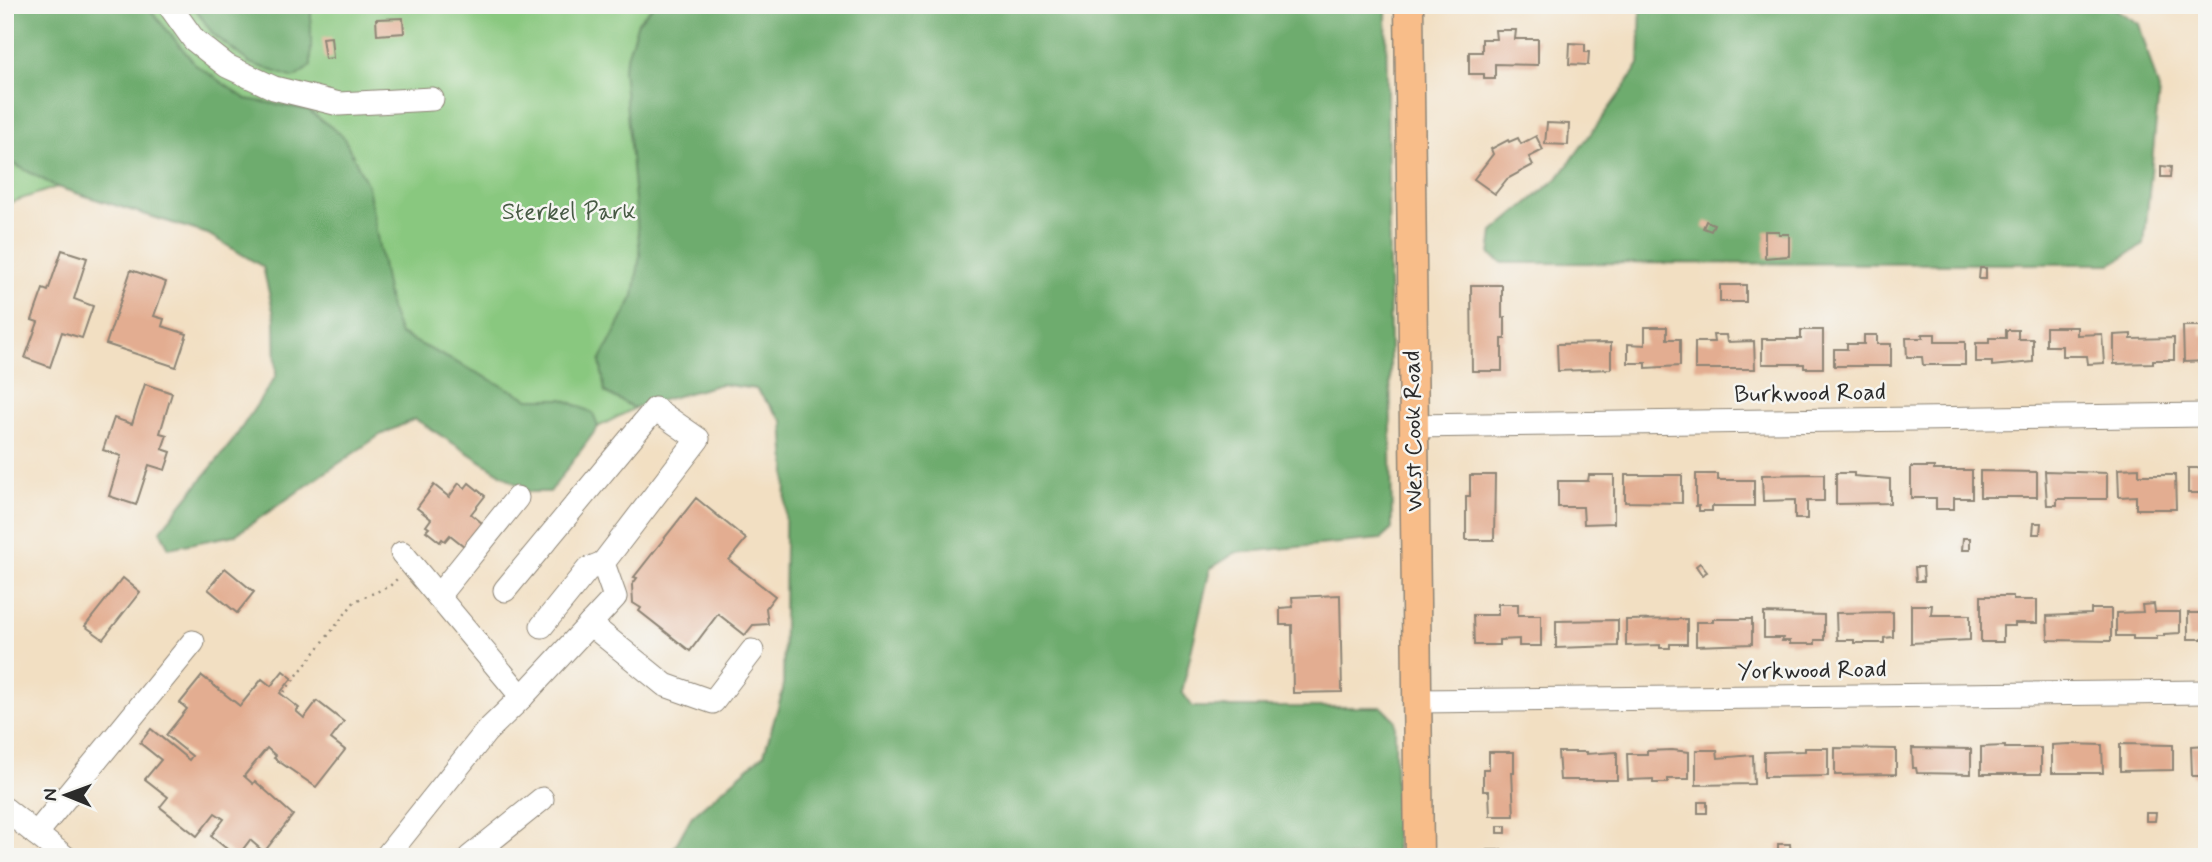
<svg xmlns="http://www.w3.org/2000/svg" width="2212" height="862" viewBox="0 0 2212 862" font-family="Mynerve,sans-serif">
<rect width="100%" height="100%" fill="#f6f6f2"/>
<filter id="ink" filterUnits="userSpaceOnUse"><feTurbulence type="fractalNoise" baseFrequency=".0143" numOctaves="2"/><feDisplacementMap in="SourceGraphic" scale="14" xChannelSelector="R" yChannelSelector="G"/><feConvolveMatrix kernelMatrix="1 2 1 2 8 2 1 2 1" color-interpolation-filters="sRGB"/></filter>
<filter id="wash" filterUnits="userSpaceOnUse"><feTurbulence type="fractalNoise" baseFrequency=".00686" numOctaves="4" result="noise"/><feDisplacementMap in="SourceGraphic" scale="28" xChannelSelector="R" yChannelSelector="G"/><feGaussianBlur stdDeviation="1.57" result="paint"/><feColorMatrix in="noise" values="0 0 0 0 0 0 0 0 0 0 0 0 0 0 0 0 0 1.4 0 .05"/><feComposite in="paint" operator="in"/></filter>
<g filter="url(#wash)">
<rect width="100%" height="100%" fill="#f2dfc2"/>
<polygon fill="#89c87f" stroke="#5a7a55" stroke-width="2" points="5,5 811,5 635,408 598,427 425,397 263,266 208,234 57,187 9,203 5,210"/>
<g fill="#6eac6e" stroke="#4c6c4c" stroke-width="2">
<polygon points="5,5 146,5 196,65 246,99 308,110 343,136 368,186 390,308 400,334 529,399 563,399 593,413 598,427 550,492 529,492 415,419 380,435 235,535 169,548 160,531 232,442 276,376 275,319 263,267 208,234 57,187 10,162 5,156"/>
<polygon points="193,5 311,5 311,66 294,78 250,63 213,34"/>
<polygon points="654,5 1386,5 1392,529 1381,539 1235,553 1210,569 1182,692 1193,707 1382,707 1395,720 1396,857 669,857 692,816 764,754 783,690 786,466 783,421 756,389 721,384 634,408 605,392 600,361 634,296 640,254 623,69 638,22"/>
<polygon points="1641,5 2109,5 2139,24 2159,90 2144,245 2111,264 1503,263 1490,255 1493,232 1559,177 1624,88 1639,64"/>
</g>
<g id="blocks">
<g fill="#e3ad91">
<polygon points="403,18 404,33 377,35 376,19"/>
<polygon points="1495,30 1516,30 1515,39 1538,39 1538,65 1495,64 1495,79 1484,79 1484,74 1469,74 1469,52 1482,52 1482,39 1496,39"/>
<polygon points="331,37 333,58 325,59 322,38"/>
<polygon points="1570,43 1585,44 1585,52 1589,52 1588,65 1569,64"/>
<polygon points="1547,123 1569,124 1568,145 1545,144"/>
<polygon points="1536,136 1543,150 1529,157 1533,165 1507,179 1495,194 1474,179 1493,154 1491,149 1508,140 1509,142 1518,138 1521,144"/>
<polygon points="2161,166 2171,167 2170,177 2161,177"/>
<polygon points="1706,221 1714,224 1711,231 1703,228"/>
<polygon points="1765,231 1779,231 1779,234 1789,234 1789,256 1765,258"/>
<polygon points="62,250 87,258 74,299 93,306 82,338 62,332 50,367 25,358 38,322 32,320 43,289 48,291"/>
<polygon points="1980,268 1986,268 1986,279 1979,279"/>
<polygon points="131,270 166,282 154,316 164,319 162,326 187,334 176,367 106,344"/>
<polygon points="1471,285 1502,285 1502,318 1505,317 1505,339 1502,339 1502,371 1472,371"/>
<rect x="1720" y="285" width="26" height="17"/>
<polygon points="2183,326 2201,326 2201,335 2207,335 2207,361 2184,362"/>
<polygon points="1645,327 1667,327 1667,339 1680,339 1680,366 1646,368 1646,363 1628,363 1628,344 1645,345"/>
<polygon points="2046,327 2077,327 2077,335 2102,334 2104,363 2088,364 2087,356 2062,356 2062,346 2046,346"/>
<polygon points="1801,330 1823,330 1823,368 1804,368 1804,364 1762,364 1762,339 1801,339"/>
<polygon points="2006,330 2018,330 2018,339 2033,339 2033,362 1992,366 1992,362 1976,362 1976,343 1989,343 1989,338 2006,338"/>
<polygon points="1922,334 1935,334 1935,342 1965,342 1965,365 1923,365 1922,357 1907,357 1906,338 1923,338"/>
<polygon points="2131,334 2131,339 2174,338 2174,360 2153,360 2153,363 2114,364 2114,335"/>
<polygon points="1713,335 1726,335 1727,342 1754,341 1755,369 1695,369 1695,342 1714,342"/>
<polygon points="1864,335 1877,335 1877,344 1891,344 1891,366 1834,366 1834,349 1847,349 1847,344 1864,344"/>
<polygon points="1611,343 1611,369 1558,371 1557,344"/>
<polygon points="145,384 172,393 160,433 167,435 162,449 171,452 165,470 149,465 136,505 109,496 121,456 103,450 114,418 132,424"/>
<polygon points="1911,467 1934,467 1934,470 1972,470 1972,498 1954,498 1954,509 1936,509 1936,498 1911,498"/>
<polygon points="2139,468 2139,475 2175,475 2176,509 2136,509 2136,496 2119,497 2118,469"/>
<polygon points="2188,468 2207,468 2207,502 2202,502 2202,493 2188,493"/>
<polygon points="1980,471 2037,472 2037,497 1980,497"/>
<polygon points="2045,471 2107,473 2107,499 2057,499 2057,505 2047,505"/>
<polygon points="1836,473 1854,473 1854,476 1890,479 1890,503 1836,504"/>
<polygon points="1696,474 1718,474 1718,480 1754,480 1754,506 1712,506 1712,511 1699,511 1699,506 1696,506"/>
<polygon points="1824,474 1824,501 1807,501 1807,519 1795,519 1795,500 1763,501 1762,475"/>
<polygon points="1470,475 1495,475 1494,540 1466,540 1466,496 1470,496"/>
<polygon points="1589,475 1614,475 1614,523 1584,524 1583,507 1558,507 1558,481 1588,481"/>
<polygon points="1625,475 1682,475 1682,503 1625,502"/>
<polygon points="459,483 465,488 469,483 485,496 471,514 482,523 464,546 450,535 445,541 442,539 440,542 426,531 429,528 426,526 431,519 417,508 434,485 449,497"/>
<polygon points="696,498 746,539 729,560 775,596 766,608 768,624 753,625 745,635 718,614 690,651 639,611 641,608 633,603 632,585 637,578 634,577"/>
<polygon points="2034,523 2041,523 2040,534 2033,534"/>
<polygon points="1963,538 1970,538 1970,550 1962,550"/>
<polygon points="1700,563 1707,572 1702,575 1696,566"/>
<polygon points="1915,567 1923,567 1924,581 1916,581"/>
<polygon points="225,568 254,592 237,613 208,589"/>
<polygon points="123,578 140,592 103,639 85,626"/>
<polygon points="1340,595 1342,692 1293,693 1292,625 1280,625 1280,608 1293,607 1292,597"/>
<polygon points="1981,596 2013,596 2013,600 2037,600 2037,623 2015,623 2015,626 2003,626 2003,642 1981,642"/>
<polygon points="1498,604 1518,604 1518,615 1541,615 1541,646 1519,646 1519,639 1499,640 1499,645 1474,645 1473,615 1498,615"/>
<polygon points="2154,604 2155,612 2180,612 2180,633 2164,634 2164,636 2157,636 2157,639 2133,639 2133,636 2116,636 2116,613 2143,612 2142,605"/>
<polygon points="1911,605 1932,605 1931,615 1970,615 1970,640 1911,643"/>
<polygon points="2091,609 2111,609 2111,641 2048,640 2047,616 2091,614"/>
<polygon points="1893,612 1893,637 1884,638 1884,643 1854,643 1854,640 1837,640 1836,613"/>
<polygon points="1764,613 1824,615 1824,640 1815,640 1815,644 1790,644 1790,641 1782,641 1783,638 1764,638"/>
<rect x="2188" y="613" width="19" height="26"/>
<polygon points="1687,619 1687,644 1670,644 1670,648 1660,648 1660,645 1626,646 1626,620"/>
<polygon points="1713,619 1752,619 1752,644 1696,646 1696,622 1713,622"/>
<polygon points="1618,620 1618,646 1556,648 1556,621"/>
<polygon points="283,671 292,678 280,693 299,708 296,711 304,718 317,701 344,722 331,739 345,750 316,787 274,758 276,756 267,748 244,776 253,784 255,781 293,815 264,852 250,840 237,857 211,836 224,819 215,813 197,836 160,807 168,797 145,779 161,760 140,743 151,729 189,760 192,756 166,735 187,709 180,703 202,676 240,706 262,679 271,686"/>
<polygon points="2070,744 2102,745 2103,773 2052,773 2052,745"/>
<polygon points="2120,744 2173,745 2173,770 2120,771"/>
<polygon points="2207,745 2207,776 2192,776 2191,746"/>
<polygon points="2005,746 2005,748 2041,748 2041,774 1981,774 1981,747"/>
<polygon points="1805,748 1828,748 1828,776 1764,777 1764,752 1805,751"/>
<polygon points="1835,748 1896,749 1896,774 1835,775"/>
<polygon points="1912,748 1971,749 1971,774 1917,773 1916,768 1913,768"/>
<polygon points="1672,750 1689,752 1689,779 1668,779 1668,783 1653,783 1653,779 1628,780 1627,754 1647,754 1647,751"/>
<polygon points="1696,750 1717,750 1718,758 1753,755 1754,784 1696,785"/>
<polygon points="1489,752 1514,752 1514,772 1512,772 1514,816 1490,816 1489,791 1483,791 1483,769 1489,769"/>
<polygon points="1558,752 1586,752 1586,754 1617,752 1617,780 1560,780"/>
<rect x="1698" y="802" width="9" height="11"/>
<polygon points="2146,813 2156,813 2155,821 2146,821"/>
<rect x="1498" y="826" width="8" height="7"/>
<polygon points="1778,844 1790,844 1791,855 1778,855"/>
<rect x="1488" y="850" width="21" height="7"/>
</g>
</g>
</g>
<g filter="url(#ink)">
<use href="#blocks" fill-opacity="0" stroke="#8e8576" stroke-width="2"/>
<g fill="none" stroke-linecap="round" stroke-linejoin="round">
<g stroke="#8e8576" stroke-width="25">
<g id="minor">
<polyline points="169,5 194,40 227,66 274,88 339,104 432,99"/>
<polyline points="1413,426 2207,415"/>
<polyline points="402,553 522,697"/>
<polyline points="438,596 517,498"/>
<polyline points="590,624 665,685 713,702 752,651"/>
<polyline points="542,626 588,569 603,563"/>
<polyline points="1417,701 2207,692"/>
<polyline points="5,809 65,857"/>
<polyline points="36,834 193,642"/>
<polyline points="386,857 486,732 522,697 615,597 603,563 698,439 655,409 505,590"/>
<polyline points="470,857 542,799"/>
</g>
</g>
<g stroke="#8e8576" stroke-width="31">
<polyline id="major" points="1409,5 1419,857"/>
</g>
<polyline stroke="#8e8576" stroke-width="2.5" stroke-dasharray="2 5" stroke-linecap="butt" points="284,692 355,601 390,586 398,578"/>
<use href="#minor" stroke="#fff" stroke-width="23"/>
<use href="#major" stroke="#f8bd89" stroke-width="28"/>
</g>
</g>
<g text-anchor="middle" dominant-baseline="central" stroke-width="5" stroke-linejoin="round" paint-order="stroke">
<g font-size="24" fill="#475a44" stroke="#f6f6f2">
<text x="569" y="212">Sterkel Park</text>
</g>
<g font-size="24" fill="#2b2b2b" stroke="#f6f6f2">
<text transform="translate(1810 394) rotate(-1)">Burkwood Road</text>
<text transform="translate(1414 431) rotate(-91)">West Cook Road</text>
<text transform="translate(1812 671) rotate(-1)">Yorkwood Road</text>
</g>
</g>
<rect width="2212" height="862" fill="none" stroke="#f6f6f2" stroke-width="28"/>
<g transform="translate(66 795) rotate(271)" stroke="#f6f6f2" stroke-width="5" paint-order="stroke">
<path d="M0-5L12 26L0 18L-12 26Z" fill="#2b2b2b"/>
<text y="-10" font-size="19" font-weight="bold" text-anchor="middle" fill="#2b2b2b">N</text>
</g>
</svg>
